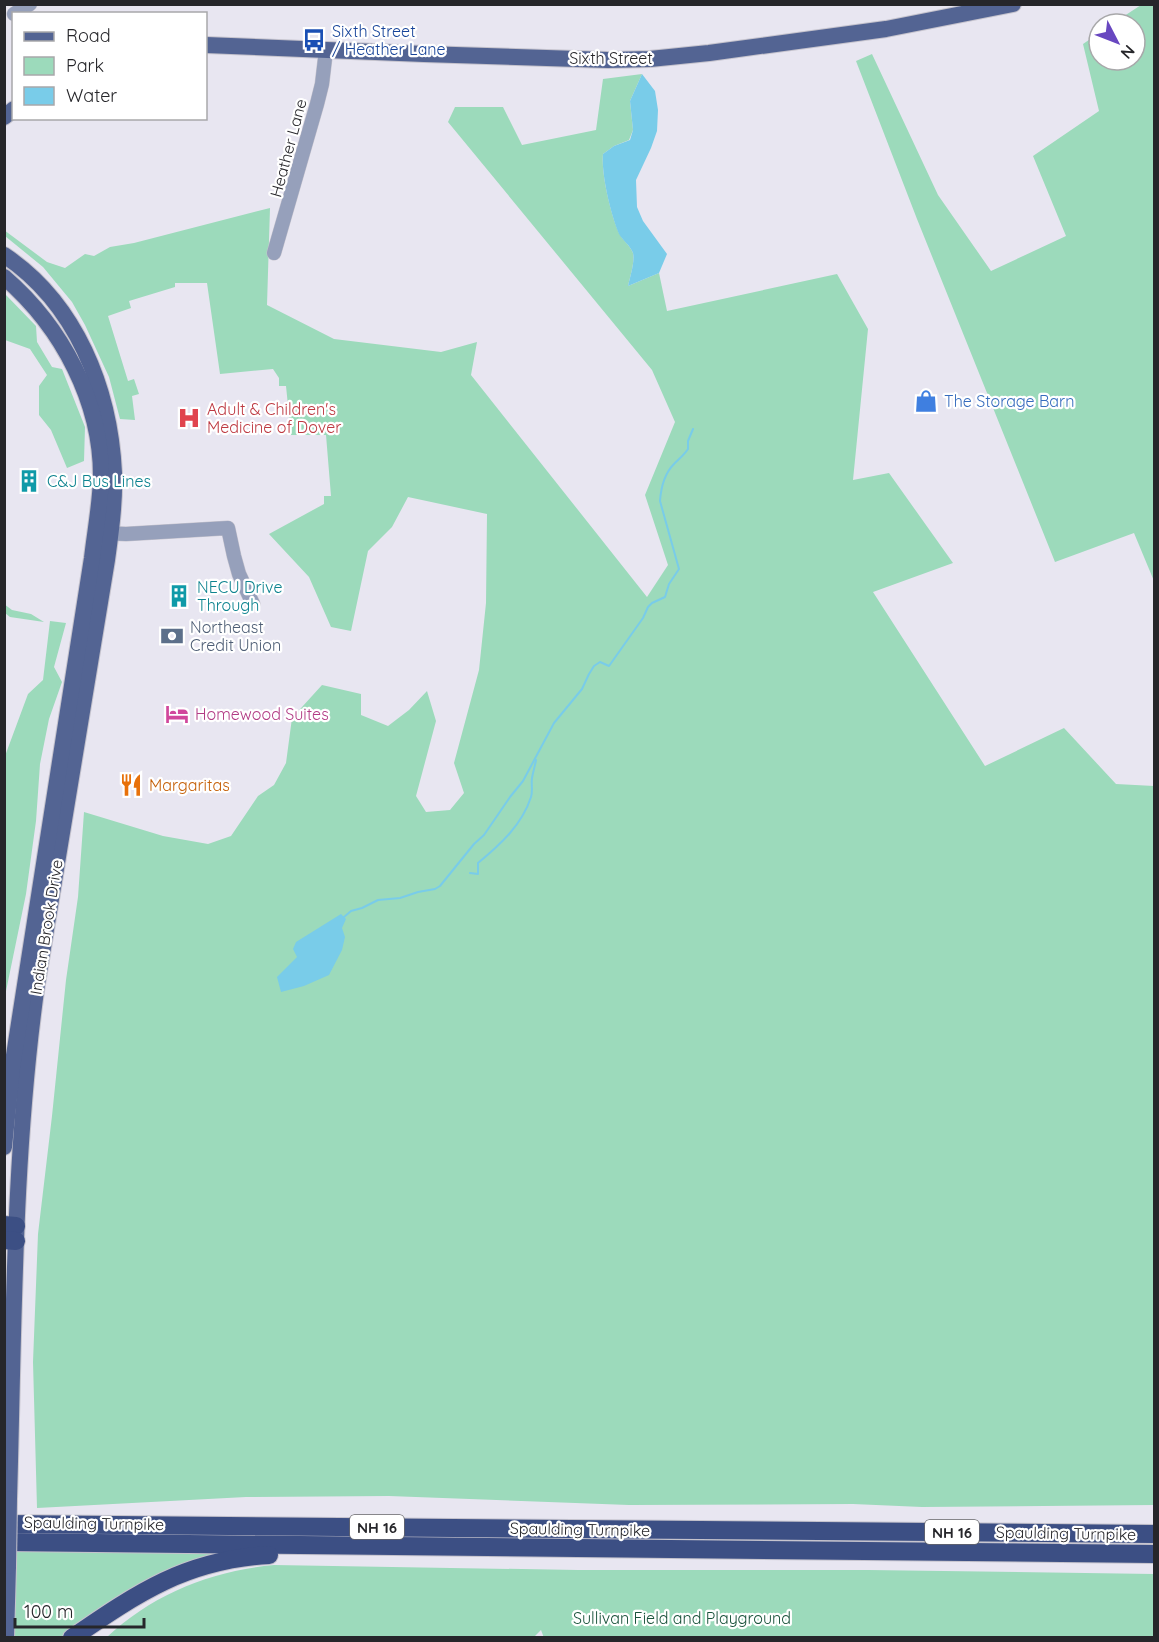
<svg xmlns="http://www.w3.org/2000/svg" width="1159" height="1642" viewBox="0 0 1159 1642" font-family="Quicksand,sans-serif">
<rect width="100%" height="100%" fill="#e8e6f1"/>
<g fill="#9cdabb">
<polygon points="1141,5 1154,5 1154,581 1134,533 1055,562 917,219 856,61 872,54 938,195 991,271 1066,236 1033,156 1099,111 1083,44 1099,33 1099,60 1135,60 1135,24 1112,24"/>
<path d="M642,74L630,101L633,130L629,140L614,146L603,154C601,174 611,215 619,233C623,241 630,245 633,253C635,262 630,277 628,286L659,273L667,311L837,274L868,329L853,480L889,473L953,563L873,592L985,766L1064,728L1116,784L1154,786V1505L922,1507L853,1504L629,1505L389,1496L246,1497L37,1508L33,1362L38,1234L52,1116L66,980L78,897L84,812L163,836L208,844L231,836L258,796L274,785L286,763L292,718L322,685L361,694V715L388,726L409,710L427,691L436,721L416,796L426,812L450,810L464,793L454,763L479,670L486,603L487,514L408,497L392,527L368,551L351,631L331,627L309,577L269,534L324,504V496H331L326,435H291L286,386H279V378L273,369L220,374L207,283H175V287L129,301L131,308L108,316L128,381L134,379L139,394L132,396L135,420L120,419L109,377L85,325L72,302L43,267L5,236L4,230L47,262L65,268L85,254L94,256L110,247L134,243L270,208L267,305L334,339L441,352L477,342L471,375L647,597L668,565L645,495L675,422L652,370L448,122L455,107H503L522,145L596,130L603,79Z"/>
<polygon points="5,294 36,326 37,342 52,367 62,369 85,427 84,461 67,468 51,430 39,415 39,386 47,375 30,349 5,340"/>
<polygon points="4,604 12,610 31,614 44,622 10,617 5,613"/>
<polygon points="50,621 66,623 54,667 62,682 49,719 40,764 36,821 26,894 5,996 5,756 28,694 43,680"/>
<polygon points="14,1550 225,1553 67,1637 14,1638"/>
<path d="M274,1565L578,1570H869L1154,1574V1637L544,1638L541,1630L533,1638L107,1637C153,1594 211,1571 274,1565Z"/>
</g>
<g fill="#79cce9">
<path d="M642,74L655,91L658,110L657,131L651,148L636,180L637,207L643,221L667,254L659,273L628,286C630,277 635,262 633,253C630,245 623,241 619,234C611,215 601,174 603,154L614,146L630,140L633,130L630,101Z"/>
<polygon points="341,914 346,919 342,928 345,937 342,950 329,975 304,986 281,992 277,977 297,957 293,949 296,942"/>
</g>
<g fill="none" stroke-linecap="round" stroke-linejoin="round">
<g stroke="#79cce9" stroke-width="2">
<path d="M470,873L478,874V863C500,845 522,825 531,797C533,791 531,784 532,778C533,772 535,766 536,760"/>
<path d="M344,917L351,911L362,908L378,900L400,898L418,892L435,889L440,886L474,844L484,835L510,797L523,781L554,723L582,689L589,674L594,666L600,662L609,666L643,618L648,607L652,603L665,597L669,584L679,569L660,501C661,487 664,474 674,464C679,459 684,455 688,449V441L693,429"/>
</g>
<g stroke="#c5c3cd" stroke-width="15">
<g id="minor">
<polyline points="14,14 30,4"/>
<polyline points="274,253 317,104 322,84 326,50"/>
<polyline points="101,533 126,534 228,528 234,556 239,574 253,604"/>
</g>
</g>
<g stroke="#c5c3cd" stroke-width="18">
<g id="major">
<polyline points="206,45 424,54 608,60 650,59 709,53 886,29 1013,4"/>
<polyline points="4,117 14,109"/>
<path d="M4,255C76,303 110,389 114,473C115,502 111,531 107,560L37,984C13,1154 14,1327 9,1499"/>
<path d="M4,277C62,327 102,402 101,479C100,506 95,532 92,558L12,1068L4,1147"/>
<polyline points="6,1638 8,1566"/>
</g>
</g>
<g stroke="#c5c3cd" stroke-width="20">
<g id="highway">
<polyline points="4,1225 16,1226"/>
<polyline points="4,1240 16,1241"/>
<polyline points="4,1524 1154,1534"/>
<polyline points="4,1542 1154,1554"/>
<path d="M72,1638C139,1592 186,1560 269,1555"/>
</g>
</g>
<use href="#minor" stroke="#96a0bb" stroke-width="14"/>
<use href="#major" stroke="#536493" stroke-width="16"/>
<use href="#highway" stroke="#3c4f84" stroke-width="18"/>
<g stroke="#c5c3cd" stroke-width="18" stroke-linecap="butt">
<polyline id="major-bridge" points="8,1566 9,1499"/>
</g>
<use href="#major-bridge" stroke="#536493" stroke-width="16"/>
</g>
<defs>
<g id="bus-bare" transform="scale(1.8)"><path d="M-5-6H5V4H4V6H2V4H-2V6H-4V4H-5ZM-3.5-4V0h7V-4ZM-3.5 1.2v1.5H-2V1.2ZM2 1.2v1.5H3.5V1.2Z" fill="#1a4fb4" stroke="#fff" stroke-width="2.5" paint-order="stroke"/></g>
<g id="shop-bare" transform="scale(1.8)"><path d="M-5-2.5h2.3a2.7 3.5 0 0 1 5.4 0H5L5.5 6h-11ZM-1.5-2.5h3a1.5 2.3 0 0 0-3 0Z" fill="#3f7fe0" stroke="#fff" stroke-width="2.5" paint-order="stroke"/></g>
<g id="hospital-bare" transform="scale(1.8)"><path d="M-5-5h3v3.5h4V-5h3V5h-3V1.5h-4V5h-3Z" fill="#e0444e" stroke="#fff" stroke-width="2.5" paint-order="stroke"/></g>
<g id="building-bare" transform="scale(1.8)"><path d="M-4-6H4V6H1V3H-1V6H-4ZM-2.5-4.3h1.7v1.8h-1.7ZM.8-4.3h1.7v1.8H.8ZM-2.5-1h1.7V.8h-1.7ZM.8-1h1.7V.8H.8Z" fill="#0f9aa8" stroke="#fff" stroke-width="2.5" paint-order="stroke"/></g>
<g id="bank-bare" transform="scale(1.8)"><path d="M-6-4H6V4H-6ZM0-2.3a2.3 2.3 0 1 0 0 4.6a2.3 2.3 0 1 0 0-4.6Z" fill="#5c6f8a" stroke="#fff" stroke-width="2.5" paint-order="stroke"/></g>
<g id="hotel-bare" transform="scale(1.8)"><path d="M-6-4.5h1.5V1H6V5H4.5V3h-9V5H-6ZM-4 0a1.8 1.8 0 1 1 3.6 0ZM.5 0V-2.5h3Q6-2.5 6 0Z" fill="#d1479c" stroke="#fff" stroke-width="2.5" paint-order="stroke"/></g>
<g id="restaurant-bare" transform="scale(1.8)"><path d="M-5-6h1v4h1v-4h1v4h1v-4h1v5L-1.5 .5V6h-2V.5L-5-1ZM5-6V6H3V1.5H1.5Q1.5-4 5-6Z" fill="#e8710a" stroke="#fff" stroke-width="2.5" paint-order="stroke"/></g>
</defs>
<g fill-rule="evenodd">
<use href="#bus-bare" x="314" y="40"/>
<use href="#shop-bare" x="926" y="401"/>
<use href="#hospital-bare" x="189" y="418"/>
<use href="#building-bare" x="29" y="481"/>
<use href="#building-bare" x="179" y="596"/>
<use href="#bank-bare" x="172" y="636"/>
<use href="#hotel-bare" x="177" y="714"/>
<use href="#restaurant-bare" x="131" y="785"/>
</g>
<g text-anchor="middle" dominant-baseline="central" stroke-width="4.5" stroke-linejoin="round" paint-order="stroke">
<g fill="#fff" stroke="#67676a" stroke-width="1.5">
<rect x="350" y="1515" width="54" height="24" rx="4.5"/>
<rect x="925" y="1520" width="54" height="24" rx="4.5"/>
</g>
<g font-size="15" font-weight="bold" fill="#26262a">
<text x="377" y="1527">NH 16</text>
<text x="952" y="1532">NH 16</text>
</g>
<g font-size="16" fill="#164399" stroke="#fff" text-anchor="start">
<text x="332" y="31">Sixth Street<tspan x="332" dy="18">/ Heather Lane</tspan></text>
</g>
<g font-size="16" fill="#26262a" stroke="#fff">
<text x="611" y="58">Sixth Street</text>
<text transform="translate(288 148) rotate(-75)">Heather Lane</text>
<text transform="translate(46 927) rotate(-81)">Indian Brook Drive</text>
<text transform="translate(94 1523) rotate(1)">Spaulding Turnpike</text>
<text transform="translate(580 1529) rotate(1)">Spaulding Turnpike</text>
<text transform="translate(1066 1533) rotate(1)">Spaulding Turnpike</text>
</g>
<g font-size="16" fill="#366cbe" stroke="#fff" text-anchor="start">
<text x="944" y="401">The Storage Barn</text>
</g>
<g font-size="16" fill="#be3a42" stroke="#fff" text-anchor="start">
<text x="207" y="409">Adult &amp; Children's<tspan x="207" dy="18">Medicine of Dover</tspan></text>
</g>
<g font-size="16" fill="#0d838f" stroke="#fff" text-anchor="start">
<text x="47" y="481">C&amp;J Bus Lines</text>
<text x="197" y="587">NECU Drive<tspan x="197" dy="18">Through</tspan></text>
</g>
<g font-size="16" fill="#4e5e75" stroke="#fff" text-anchor="start">
<text x="190" y="627">Northeast<tspan x="190" dy="18">Credit Union</tspan></text>
</g>
<g font-size="16" fill="#b23c85" stroke="#fff" text-anchor="start">
<text x="195" y="714">Homewood Suites</text>
</g>
<g font-size="16" fill="#c56008" stroke="#fff" text-anchor="start">
<text x="149" y="785">Margaritas</text>
</g>
<g font-size="16" fill="#18523a" stroke="#fff">
<text x="682" y="1618">Sullivan Field and Playground</text>
</g>
</g>
<rect width="1159" height="1642" fill="none" stroke="#26262a" stroke-width="12"/>
<rect x="12" y="12" width="195" height="108" fill="#ffffff" stroke="#a8a8aa" stroke-width="1.5"/>
<rect x="24" y="32" width="30" height="9" fill="#536493" stroke="#a8a8aa" stroke-width="1.5"/>
<text x="66" y="42" font-size="18" fill="#26262a">Road</text>
<rect x="24" y="57" width="30" height="18" fill="#9cdabb" stroke="#a8a8aa" stroke-width="1.5"/>
<text x="66" y="72" font-size="18" fill="#26262a">Park</text>
<rect x="24" y="87" width="30" height="18" fill="#79cce9" stroke="#a8a8aa" stroke-width="1.5"/>
<text x="66" y="102" font-size="18" fill="#26262a">Water</text>
<g transform="translate(1117 42) rotate(132)"><circle r="28" fill="#ffffff" stroke="#a8a8aa" stroke-width="1.5"/>
<path d="M0-4.5L10 22L0 15L-10 22Z" fill="#6847c0"/>
<text y="-9" font-size="16" font-weight="bold" text-anchor="middle" fill="#26262a">N</text>
</g>
<path d="M15 1618v9h129v-9" fill="none" stroke="#26262a" stroke-width="3"/>
<text x="24" y="1618" font-size="18" fill="#26262a" stroke="#ffffff" stroke-width="4.5" paint-order="stroke">100 m</text>
</svg>
